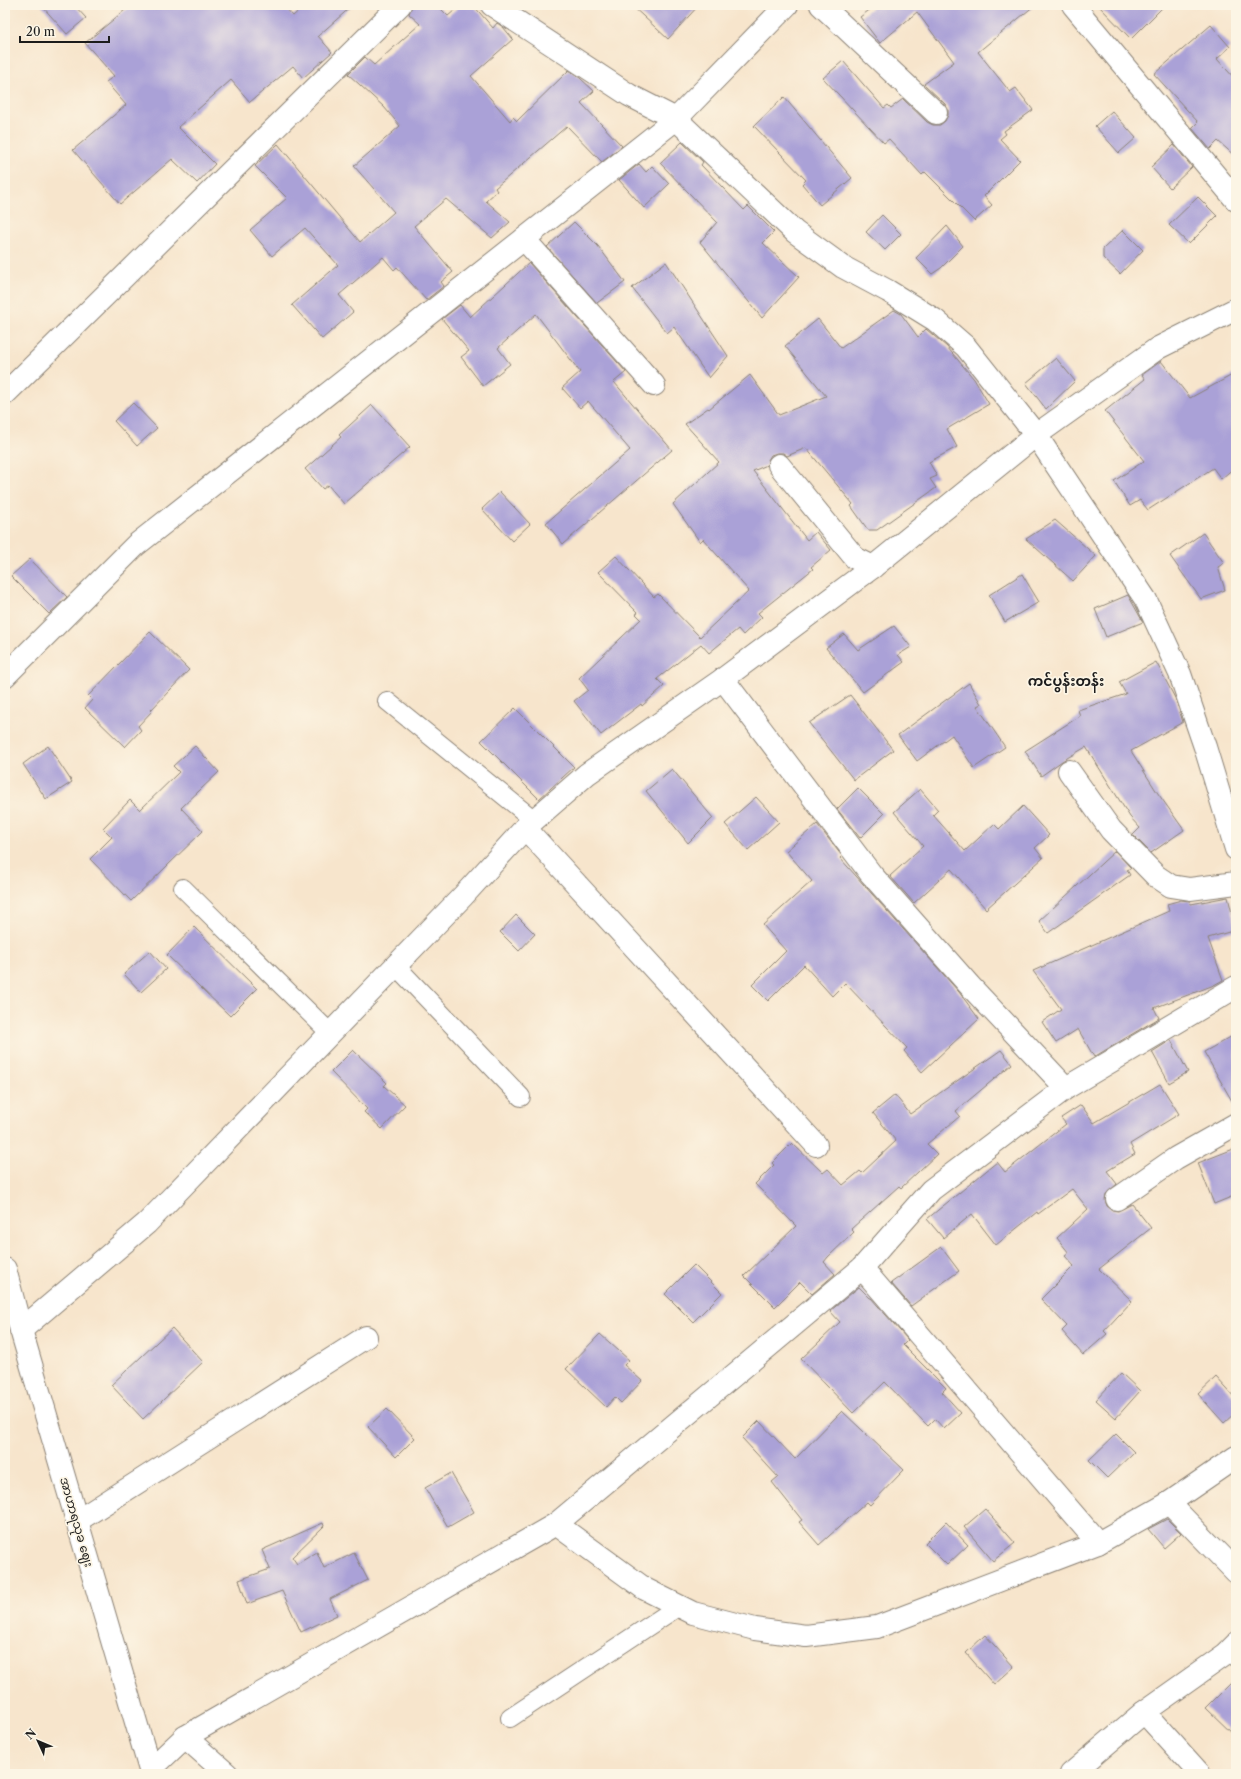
<svg xmlns="http://www.w3.org/2000/svg" width="1241" height="1779" viewBox="0 0 1241 1779" font-family="'Libre Caslon Text','Noto Sans Myanmar',serif">
<rect width="100%" height="100%" fill="#fcf5e5"/>
<filter id="ink" filterUnits="userSpaceOnUse"><feTurbulence type="fractalNoise" baseFrequency=".025" numOctaves="2"/><feDisplacementMap in="SourceGraphic" scale="8" xChannelSelector="R" yChannelSelector="G"/><feConvolveMatrix kernelMatrix="1 2 1 2 8 2 1 2 1" color-interpolation-filters="sRGB"/></filter>
<filter id="wash" filterUnits="userSpaceOnUse"><feTurbulence type="fractalNoise" baseFrequency=".012" numOctaves="4" result="noise"/><feDisplacementMap in="SourceGraphic" scale="16" xChannelSelector="R" yChannelSelector="G"/><feGaussianBlur stdDeviation="0.9" result="paint"/><feColorMatrix in="noise" values="0 0 0 0 0 0 0 0 0 0 0 0 0 0 0 0 0 1.4 0 .05"/><feComposite in="paint" operator="in"/></filter>
<g filter="url(#wash)">
<rect width="100%" height="100%" fill="#f7e5cc"/>
<g id="blocks">
<g fill="#aaa1d7">
<polygon points="41,5 74,5 86,18 67,34"/>
<polygon points="131,5 283,5 293,16 305,5 353,5 318,36 332,52 303,78 293,66 250,102 231,80 178,127 215,164 197,183 172,159 120,204 73,150 126,105 106,82 114,76 85,43"/>
<polygon points="412,5 437,5 448,16 461,5 473,5 493,28 497,23 503,27 513,39 471,76 510,121 513,117 517,121 569,70 580,78 594,91 581,103 622,146 602,162 567,126 495,188 497,191 486,201 510,222 492,238 446,199 414,226 453,272 441,282 444,286 426,300 397,267 394,270 383,257 339,295 353,312 322,339 292,305 338,265 305,228 272,256 250,230 287,198 255,166 278,144 360,242 394,212 354,166 400,126 384,107 348,74 365,57 374,65 420,24 409,14"/>
<polygon points="631,5 699,5 668,39"/>
<polygon points="876,5 1035,5 978,52 1010,92 1016,88 1033,110 1004,131 1006,134 1000,139 1020,160 984,196 992,205 974,221 925,172 922,175 889,139 884,143 823,78 843,61 884,108 888,105 891,108 903,99 927,122 933,125 940,125 945,121 948,115 948,109 945,104 924,84 954,62 917,12 880,43 860,17"/>
<polygon points="1098,5 1165,5 1131,39"/>
<polygon points="1211,25 1230,47 1217,59 1236,80 1236,157 1218,141 1210,149 1192,128 1198,122 1154,74"/>
<polygon points="784,97 852,178 820,205 802,184 806,180 754,126"/>
<polygon points="1112,111 1136,138 1119,153 1095,126"/>
<polygon points="682,142 703,162 701,165 744,210 748,206 774,232 763,243 799,277 762,318 700,242 717,222 660,163"/>
<polygon points="1174,145 1192,167 1170,188 1151,167"/>
<polygon points="639,164 646,172 652,166 669,184 644,208 619,180"/>
<polygon points="1198,197 1217,216 1189,244 1169,225"/>
<polygon points="882,215 901,234 885,250 866,232"/>
<polygon points="574,222 598,246 625,282 597,303 547,247"/>
<polygon points="947,226 963,246 941,268 932,274 916,258"/>
<polygon points="1123,230 1143,250 1120,274 1103,258 1103,249"/>
<polygon points="666,262 728,356 709,378 674,327 667,333 632,288"/>
<polygon points="529,263 626,372 614,382 672,450 563,544 546,523 630,450 588,401 580,408 562,388 580,372 536,314 498,348 510,364 483,386 461,357 469,351 442,319 460,305 470,317"/>
<polygon points="894,310 901,314 918,337 926,329 947,347 974,379 989,404 947,429 957,447 929,462 937,476 930,479 936,488 877,530 868,530 851,506 853,504 806,448 787,456 783,453 777,453 771,455 768,460 767,465 753,471 807,540 816,532 831,550 811,567 813,569 758,613 762,617 743,635 738,629 709,653 701,644 657,679 664,686 642,706 641,704 601,735 574,701 588,690 579,678 641,619 636,614 638,613 598,572 616,556 654,597 658,594 700,637 749,591 703,539 700,542 673,504 719,462 685,424 708,408 709,409 750,375 779,415 826,396 785,346 818,319 841,348"/>
<polygon points="1056,358 1075,381 1046,409 1026,383"/>
<polygon points="1161,361 1190,398 1236,373 1236,466 1221,479 1213,468 1148,510 1140,500 1130,506 1114,481 1144,461 1105,411 1145,379 1142,375"/>
<polygon points="133,403 157,428 137,446 114,421"/>
<polygon points="372,405 410,447 344,504 328,485 323,489 305,469 341,437 339,435"/>
<polygon points="500,492 530,524 512,541 482,509"/>
<polygon points="1055,520 1096,556 1073,581 1026,539"/>
<polygon points="1203,533 1224,563 1218,567 1225,590 1201,599 1170,556"/>
<polygon points="30,559 67,597 49,614 11,576"/>
<polygon points="1022,574 1039,602 1005,622 989,595"/>
<polygon points="1128,595 1143,622 1106,637 1095,609"/>
<polygon points="894,626 911,647 898,655 904,662 863,692 826,648 844,634 858,650"/>
<polygon points="150,632 189,670 151,710 152,711 138,726 141,730 125,747 85,708 92,700 88,696"/>
<polygon points="1156,662 1176,700 1183,722 1131,751 1157,792 1184,830 1151,853 1133,835 1140,828 1130,817 1086,747 1062,761 1041,776 1025,751 1080,716 1078,710 1126,694 1119,682"/>
<polygon points="969,683 981,704 977,706 1005,747 974,768 952,735 917,761 898,735"/>
<polygon points="850,695 893,750 854,780 809,723"/>
<polygon points="515,708 574,767 539,799 481,741"/>
<polygon points="48,746 72,782 46,799 23,764"/>
<polygon points="195,746 219,772 181,808 203,831 131,901 90,859 112,837 103,828 130,800 140,810 179,772 173,766"/>
<polygon points="672,769 713,818 688,843 646,791"/>
<polygon points="858,788 884,814 860,838 837,809"/>
<polygon points="920,789 938,810 933,815 965,851 994,824 999,829 1023,806 1049,835 1035,848 1043,858 986,909 951,869 914,903 890,876 923,846 894,812"/>
<polygon points="756,797 779,822 748,850 725,824"/>
<polygon points="817,824 842,856 840,858 959,992 979,1019 922,1072 904,1051 907,1048 845,983 832,996 804,965 768,1001 752,985 786,951 763,925 812,881 786,851"/>
<polygon points="1115,851 1131,868 1127,870 1130,875 1048,933 1039,921"/>
<polygon points="1228,897 1236,930 1208,938 1223,980 1214,985 1154,1008 1159,1018 1094,1057 1078,1029 1056,1043 1042,1022 1061,1009 1033,971 1169,911 1167,904 1181,900 1190,901 1191,904"/>
<polygon points="516,915 535,934 519,951 500,932"/>
<polygon points="194,927 257,989 230,1016 167,955"/>
<polygon points="150,951 166,969 141,992 124,974"/>
<polygon points="1236,1034 1236,1108 1204,1052"/>
<polygon points="1171,1040 1188,1072 1169,1083 1152,1052"/>
<polygon points="353,1050 387,1083 384,1086 405,1105 382,1129 364,1112 367,1109 331,1072"/>
<polygon points="1001,1050 1012,1064 956,1111 960,1116 927,1144 937,1154 901,1188 899,1186 851,1229 854,1232 828,1257 824,1262 835,1274 812,1294 800,1282 775,1307 744,1276 796,1226 755,1184 774,1165 772,1163 792,1143 823,1173 828,1169 843,1185 860,1171 862,1173 896,1141 873,1113 895,1095 910,1114"/>
<polygon points="1160,1084 1179,1114 1130,1144 1135,1154 1107,1171 1117,1184 1106,1194 1105,1200 1107,1206 1112,1210 1118,1211 1132,1204 1151,1228 1099,1269 1132,1301 1104,1331 1107,1334 1083,1355 1062,1331 1067,1326 1041,1299 1074,1266 1065,1256 1069,1253 1057,1238 1088,1209 1072,1189 1038,1214 1037,1212 996,1245 972,1214 943,1238 927,1219 997,1162 1005,1172 1066,1124 1061,1118 1081,1105 1094,1123"/>
<polygon points="1236,1148 1236,1195 1214,1204 1198,1163"/>
<polygon points="941,1247 959,1271 911,1306 891,1283"/>
<polygon points="694,1265 722,1293 693,1322 665,1294"/>
<polygon points="859,1287 870,1298 871,1298 908,1340 903,1345 946,1388 942,1392 961,1413 944,1429 935,1419 928,1426 885,1382 853,1413 801,1359 840,1322 830,1311"/>
<polygon points="172,1328 203,1362 143,1419 111,1385"/>
<polygon points="600,1334 629,1360 624,1365 642,1381 621,1403 615,1397 606,1407 566,1369"/>
<polygon points="1121,1373 1140,1391 1116,1418 1096,1400"/>
<polygon points="1216,1377 1236,1399 1236,1412 1224,1423 1198,1394"/>
<polygon points="387,1409 415,1438 396,1457 368,1427"/>
<polygon points="842,1411 904,1470 870,1505 867,1502 819,1545 799,1522 802,1520 772,1482 778,1477 742,1438 759,1421 795,1459"/>
<polygon points="1116,1434 1134,1452 1107,1478 1089,1460"/>
<polygon points="451,1473 474,1512 448,1527 425,1488"/>
<polygon points="985,1509 1015,1543 993,1561 964,1527"/>
<polygon points="1167,1519 1181,1533 1164,1548 1148,1529"/>
<polygon points="946,1522 968,1545 947,1565 925,1543"/>
<polygon points="323,1523 324,1526 292,1557 297,1564 317,1552 324,1568 354,1553 368,1580 330,1599 337,1615 301,1632 282,1591 247,1604 239,1580 270,1569 262,1550"/>
<polygon points="985,1635 1014,1667 994,1685 966,1653"/>
<polygon points="1236,1678 1236,1737 1206,1708"/>
</g>
</g>
</g>
<g filter="url(#ink)">
<use href="#blocks" fill-opacity="0" stroke="#8a8074" stroke-width="1"/>
<g fill="none" stroke-linecap="round" stroke-linejoin="round">
<g stroke="#8a8074" stroke-width="20">
<g id="service">
<polyline points="387,701 534,820"/>
<polyline points="183,888 330,1033"/>
<polyline points="396,966 521,1097"/>
<polyline points="510,1718 679,1606"/>
</g>
</g>
<g stroke="#8a8074" stroke-width="24">
<g id="minor">
<polyline points="492,5 629,95 676,119 795,232 843,267 888,291 935,320 966,347 1036,435 1146,600 1180,674 1205,747 1236,849"/>
<polyline points="821,5 936,113"/>
<polyline points="1073,5 1236,200"/>
<polyline points="524,239 654,385"/>
<polyline points="5,394 400,5"/>
<polyline points="779,465 855,558 873,567"/>
<polyline points="5,676 136,545 676,119 787,5"/>
<polyline points="723,679 871,874 970,986 1066,1088"/>
<polyline points="1069,771 1111,830 1156,876 1171,886 1190,889 1236,883"/>
<polyline points="525,828 816,1145"/>
<polyline points="1117,1199 1176,1158 1236,1124"/>
<polyline points="862,1268 1098,1543"/>
<polyline points="21,1330 147,1223 463,896 525,828 587,774 723,679 873,567 1036,435 1158,348 1236,309"/>
<polyline points="1169,1503 1236,1572"/>
<polyline points="77,1521 366,1337"/>
<polyline points="556,1524 645,1589 693,1613 755,1629 806,1636 877,1627 1098,1543 1169,1503 1236,1457"/>
<polyline points="1144,1712 1200,1774"/>
<polyline points="185,1737 227,1774"/>
<polyline points="150,1770 185,1737 556,1524 862,1268 931,1190 1066,1088 1236,987"/>
<polyline points="1071,1774 1144,1712 1226,1654 1236,1644"/>
</g>
</g>
<g stroke="#8a8074" stroke-width="24">
<polyline id="tertiary" points="5,1269 21,1330 150,1770 150,1774"/>
</g>
<use href="#service" stroke="#fff" stroke-width="18"/>
<use href="#minor" stroke="#fff" stroke-width="22"/>
<use href="#tertiary" stroke="#fff" stroke-width="22"/>
</g>
</g>
<g text-anchor="middle" dominant-baseline="central" stroke-width="3.5" stroke-linejoin="round" paint-order="stroke">
<g font-size="12" fill="#1c1c1c" stroke="#fcf5e5">
<text transform="translate(77 1522) rotate(74)">အာဟာရသုခ ဈေး</text>
</g>
<g font-size="14" font-weight="bold" fill="#1c1c1c" stroke="#fcf5e5">
<text x="1066" y="681">ကင်ပွန်းတန်း</text>
</g>
</g>
<rect width="1241" height="1779" fill="none" stroke="#fcf5e5" stroke-width="20"/>
<g transform="translate(38 1741) rotate(314)" stroke="#fcf5e5" stroke-width="3" paint-order="stroke">
<path d="M0-3L7 15L0 10L-7 15Z" fill="#1c1c1c"/>
<text y="-6" font-size="11" font-weight="bold" text-anchor="middle" fill="#1c1c1c">N</text>
</g>
<path d="M20 36v6h89v-6" fill="none" stroke="#1c1c1c" stroke-width="2"/>
<text x="26" y="36" font-size="12" fill="#1c1c1c" stroke="#fcf5e5" stroke-width="3" paint-order="stroke">20 m</text>
</svg>
